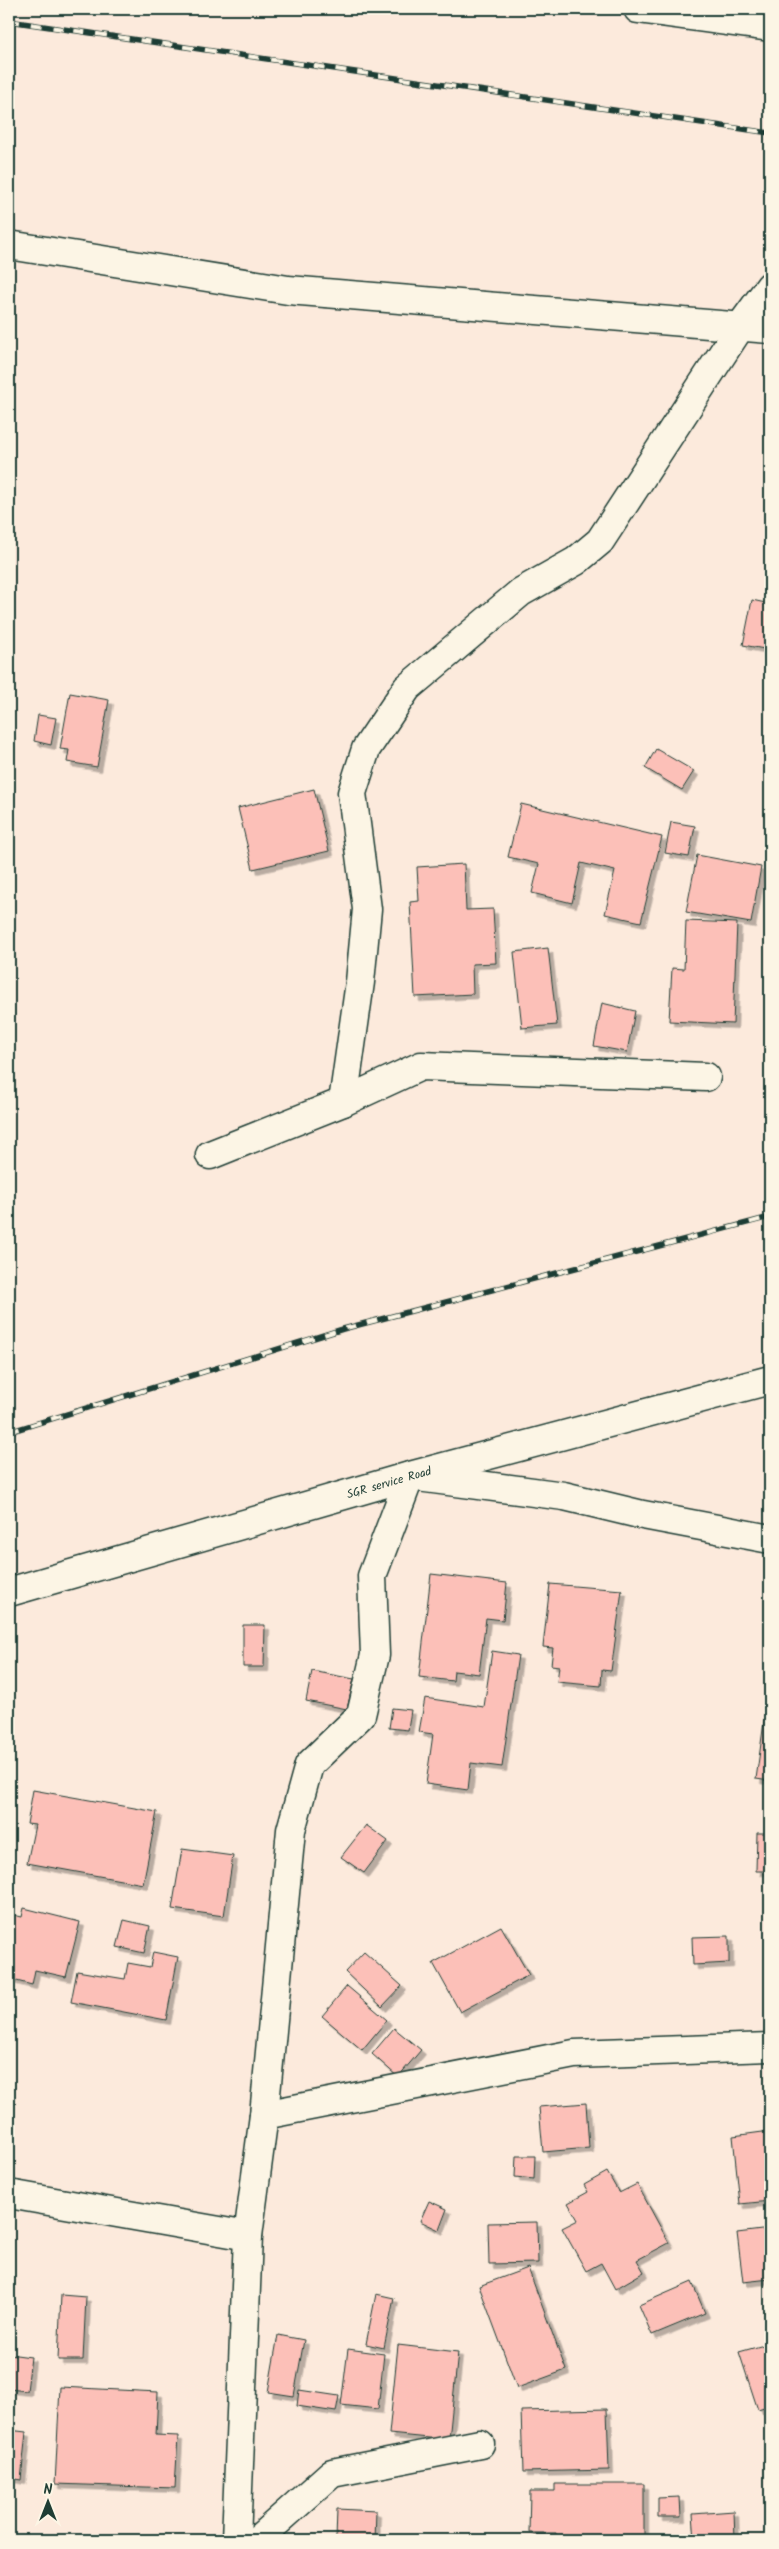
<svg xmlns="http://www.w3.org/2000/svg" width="779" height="2549" viewBox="0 0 779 2549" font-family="Kalam,sans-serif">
<defs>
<filter id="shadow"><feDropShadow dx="4.5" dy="4.5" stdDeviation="0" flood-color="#0004"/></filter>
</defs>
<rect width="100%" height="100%" fill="#fceadc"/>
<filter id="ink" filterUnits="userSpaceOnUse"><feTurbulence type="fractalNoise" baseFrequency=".02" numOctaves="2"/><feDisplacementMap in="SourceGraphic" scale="10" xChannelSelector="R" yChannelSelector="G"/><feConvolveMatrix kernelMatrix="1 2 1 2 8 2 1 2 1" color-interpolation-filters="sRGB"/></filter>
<g filter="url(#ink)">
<g fill="#fcc0b8" stroke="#1f3d34" filter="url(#shadow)">
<polygon points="752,600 770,604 770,650 743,645"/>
<polygon points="70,693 109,700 97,767 67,762 69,750 60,749"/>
<polygon points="38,715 56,718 51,745 34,741"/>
<polygon points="656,749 694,771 682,790 645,768"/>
<polygon points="314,789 329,851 253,869 238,808"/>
<polygon points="770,799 770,818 765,816"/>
<polygon points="521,804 662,837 641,922 605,914 615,871 581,863 572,903 532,893 539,864 508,857"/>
<polygon points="671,822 695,826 689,857 665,853"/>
<polygon points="697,855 761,867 751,923 686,912"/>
<polygon points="464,864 466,910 493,909 496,963 472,964 473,994 415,997 410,902 419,901 417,867"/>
<polygon points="686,921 737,923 733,1024 669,1021 672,968 684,969"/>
<polygon points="548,948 557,1025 522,1028 514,952"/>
<polygon points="602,1003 635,1011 627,1052 594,1046"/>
<polygon points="431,1574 507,1583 503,1620 486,1618 479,1674 454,1671 453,1681 419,1677"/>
<polygon points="550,1584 622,1590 611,1671 602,1670 601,1686 557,1682 559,1666 551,1665 553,1648 543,1647"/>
<polygon points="243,1625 265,1625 264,1667 243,1667"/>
<polygon points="492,1651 518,1655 502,1767 471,1763 468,1790 426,1784 433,1734 419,1732 425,1698 484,1707"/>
<polygon points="312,1671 354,1679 347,1709 306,1701"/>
<polygon points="768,1694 770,1694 770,1781 756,1779"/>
<polygon points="392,1708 411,1710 408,1730 389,1728"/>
<polygon points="33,1790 157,1812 143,1884 27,1863 35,1825 27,1824"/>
<polygon points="366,1825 388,1841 364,1873 341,1857"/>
<polygon points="757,1833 770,1833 770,1871 756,1871"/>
<polygon points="182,1849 233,1856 224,1916 172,1909"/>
<polygon points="24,1908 80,1922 66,1977 35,1970 32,1985 9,1979 9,1914 22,1917"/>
<polygon points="124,1920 150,1926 144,1953 117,1947"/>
<polygon points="501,1926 529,1975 460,2012 433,1963"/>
<polygon points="729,1936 729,1963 693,1965 692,1937"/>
<polygon points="153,1952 178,1957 166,2020 71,2002 77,1971 125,1979 128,1963 150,1967"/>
<polygon points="364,1952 402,1986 382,2007 345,1972"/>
<polygon points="347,1986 387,2020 362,2050 322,2016"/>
<polygon points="394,2028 421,2050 398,2077 372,2054"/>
<polygon points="586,2103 589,2148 543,2152 539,2107"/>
<polygon points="770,2131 770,2201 740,2204 733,2136"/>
<polygon points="516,2156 535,2156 534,2179 515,2177"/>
<polygon points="607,2172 619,2193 637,2184 669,2243 637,2260 644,2272 615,2289 601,2263 586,2271 562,2228 578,2220 568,2203 588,2192 584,2185"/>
<polygon points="429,2201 447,2209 439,2230 420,2221"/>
<polygon points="537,2222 538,2263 489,2264 488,2223"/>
<polygon points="770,2229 770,2279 743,2282 737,2233"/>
<polygon points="528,2268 566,2370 517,2388 479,2286"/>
<polygon points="692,2282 705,2313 652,2335 639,2305"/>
<polygon points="376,2294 394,2298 384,2348 366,2344"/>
<polygon points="61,2295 86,2297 83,2360 58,2360"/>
<polygon points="278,2335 304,2340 294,2396 268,2392"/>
<polygon points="398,2345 458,2352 449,2440 389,2434"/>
<polygon points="764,2345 770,2363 770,2406 758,2410 739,2352"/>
<polygon points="348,2349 384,2354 378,2409 341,2405"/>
<polygon points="9,2354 31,2357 27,2391 9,2389"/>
<polygon points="60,2387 158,2392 156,2435 178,2436 175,2488 55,2484"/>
<polygon points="299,2390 339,2396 336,2412 297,2406"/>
<polygon points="607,2409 609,2470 523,2472 521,2411"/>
<polygon points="9,2430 26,2432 21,2480 9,2478"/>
<polygon points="555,2484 644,2484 644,2539 654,2540 556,2540 556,2533 529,2533 530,2491 555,2491"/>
<polygon points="680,2497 681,2517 658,2517 658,2498"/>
<polygon points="337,2509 376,2511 375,2540 336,2540"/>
<polygon points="734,2511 735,2540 695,2540 693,2514"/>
</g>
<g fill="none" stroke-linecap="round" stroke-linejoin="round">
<g stroke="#1f3d34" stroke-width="31">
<g id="minor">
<polyline points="638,9 770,27"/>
<polyline points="9,245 288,290 770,329"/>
<polyline points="343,1102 360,982 367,909 352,793 366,749 407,688 521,592 576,561 600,541 740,327 770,286"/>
<polyline points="210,1155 343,1102 421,1066 706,1077"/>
<polyline points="9,1592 410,1476 770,1380"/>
<polyline points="264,2115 574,2054 770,2047"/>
<polyline points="9,2194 248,2236"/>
<polyline points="236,2540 248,2236 264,2115 291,1830 309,1765 361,1715 375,1655 372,1576 410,1476 564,1496 643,1515 770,1539"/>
<polyline points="257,2540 332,2473 480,2444"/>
</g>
</g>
<use href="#minor" stroke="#fcf5e5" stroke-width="28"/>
<g stroke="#1f3d34" stroke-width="5.5">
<g id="rail">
<polyline points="9,21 770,133"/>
<polyline points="9,1432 343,1329 770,1217"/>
</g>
</g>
<use href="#rail" stroke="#fcf5e5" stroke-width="4" stroke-dasharray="11" stroke-linecap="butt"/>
</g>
</g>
<g text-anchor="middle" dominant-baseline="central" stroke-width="4" stroke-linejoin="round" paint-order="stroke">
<g font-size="12" fill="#1f3d34" stroke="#fcf5e5">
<text transform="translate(389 1483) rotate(-16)">SGR service Road</text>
</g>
</g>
<rect width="779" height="2549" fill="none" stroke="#fcf5e5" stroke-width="30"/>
<rect x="15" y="15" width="749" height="2519" fill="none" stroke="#1f3d34" stroke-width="2" filter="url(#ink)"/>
<g transform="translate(48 2502)" stroke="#fcf5e5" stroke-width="4" paint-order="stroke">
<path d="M0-4L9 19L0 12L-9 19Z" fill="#1f3d34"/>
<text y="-8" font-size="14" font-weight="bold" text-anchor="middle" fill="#1f3d34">N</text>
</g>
</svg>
